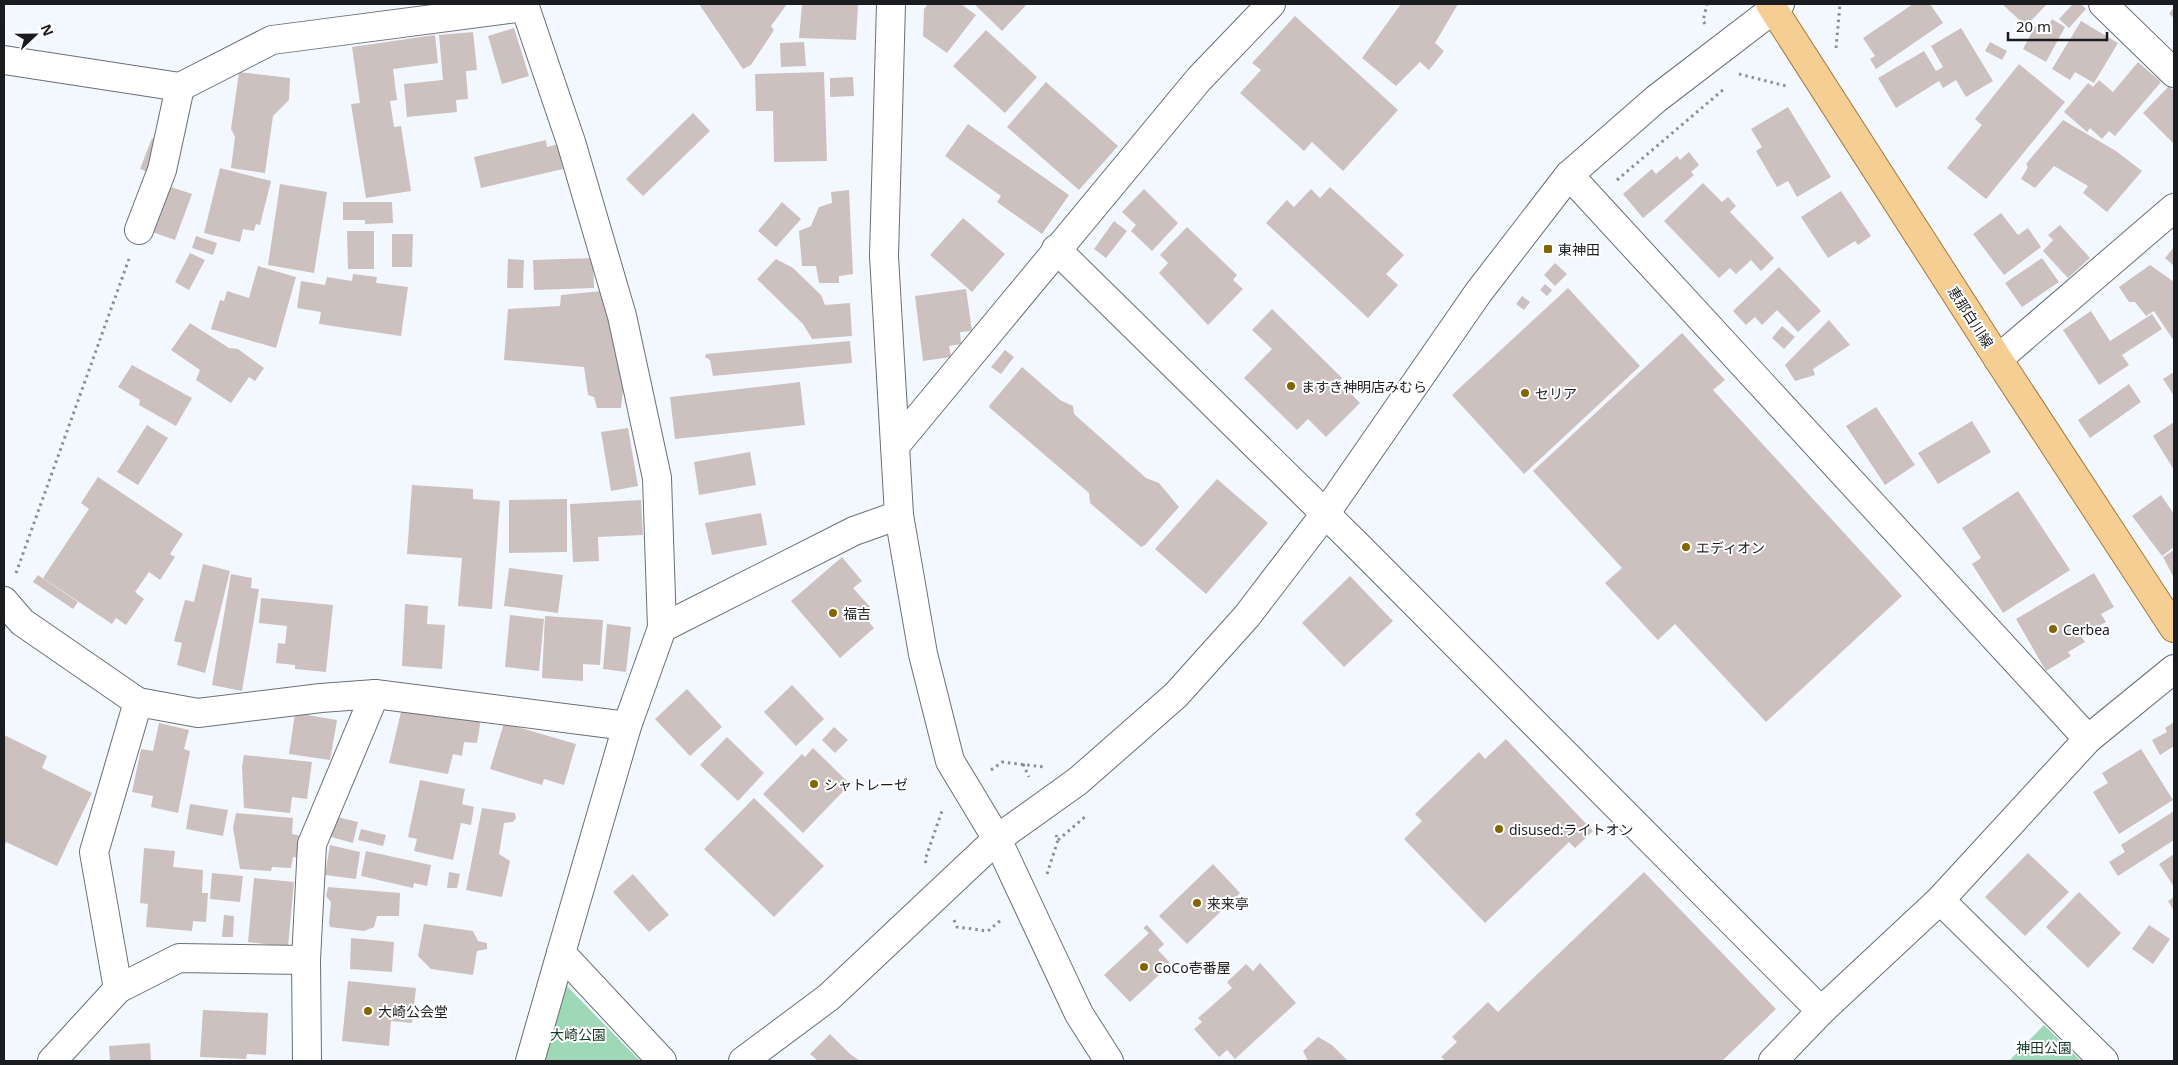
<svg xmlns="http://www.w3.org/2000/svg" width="2178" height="1065" viewBox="0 0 2178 1065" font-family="'Noto Sans','Noto Sans JP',sans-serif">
<rect width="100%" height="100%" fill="#f3f8ff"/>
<g fill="#9ed8b7">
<polygon points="563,982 640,1061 544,1061"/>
<polygon points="2044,1025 2081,1061 2009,1061"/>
</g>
<g fill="#ccc1be">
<polygon points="699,4 787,4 771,26 774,30 751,65 743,69"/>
<polygon points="802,4 858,4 856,40 799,38"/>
<polygon points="928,4 961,4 976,15 947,53 923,36 924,9"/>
<polygon points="974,4 1027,4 1002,31"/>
<polygon points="1401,4 1458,4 1435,43 1444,51 1429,70 1420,62 1396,86 1362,58"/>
<polygon points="1913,4 1930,4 1943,23 1876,69 1870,59 1875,56 1863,38"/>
<polygon points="2002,4 2047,4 2026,26"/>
<polygon points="2073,4 2081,4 2086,9 2069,28 2059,19"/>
<polygon points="2174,7 2174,18 2169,14"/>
<polygon points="1295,16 1398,110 1343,171 1312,142 1304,151 1240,93 1261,70 1252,63"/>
<polygon points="2052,19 2065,27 2046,62 2023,49 2035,26 2045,31"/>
<polygon points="2081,21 2118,43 2094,83 2075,72 2070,80 2052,69"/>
<polygon points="514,28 529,76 502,84 488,36"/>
<polygon points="1961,28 1993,81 1966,97 1956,80 1943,88 1939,81 1896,108 1878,78 1924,51 1936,71 1943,67 1931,46"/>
<polygon points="986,30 1037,77 1005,113 953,66"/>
<polygon points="473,32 477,70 466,71 468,99 456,100 457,112 407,117 404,84 443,80 439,35"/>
<polygon points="435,35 438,63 393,69 397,100 390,101 394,127 401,126 411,191 366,198 351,104 360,103 352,47"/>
<polygon points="804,42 806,66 781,67 780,43"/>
<polygon points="1990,42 2007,51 2002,60 1985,51"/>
<polygon points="2138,62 2161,82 2115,136 2109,131 2102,139 2090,128 2087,132 2064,112 2088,83 2093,87 2099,80 2113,92"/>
<polygon points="2019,64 2065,102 1986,199 1947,168 1982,125 1975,119"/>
<polygon points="239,72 290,78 289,100 273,116 265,173 231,168 235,137 231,129"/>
<polygon points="824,72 827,161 774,162 773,111 756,111 755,74"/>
<polygon points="853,77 854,96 830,97 830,78"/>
<polygon points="1046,82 1118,146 1079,190 1007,127"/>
<polygon points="2169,86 2174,91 2174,144 2143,113"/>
<polygon points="1788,107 1831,177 1797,197 1788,181 1777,187 1756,151 1762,147 1751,129"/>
<polygon points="693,113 710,131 643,196 626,179"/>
<polygon points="2063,120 2116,151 2142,171 2107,212 2083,193 2088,186 2054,166 2035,188 2021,179 2028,167 2026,164"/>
<polygon points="968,124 1069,195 1042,234 997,202 1001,196 945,156"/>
<polygon points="152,138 165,143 153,174 140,169"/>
<polygon points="546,140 547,147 558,144 563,169 481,188 474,157"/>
<polygon points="1689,152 1699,165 1691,172 1694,175 1643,218 1623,194 1652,169 1656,174 1677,156 1680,160"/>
<polygon points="220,168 271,181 260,225 256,224 254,231 243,229 240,242 204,233"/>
<polygon points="1703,183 1722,202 1728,197 1736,206 1730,212 1774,258 1761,271 1751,260 1736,274 1730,268 1719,278 1664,221"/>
<polygon points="280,184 327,192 314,273 268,265"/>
<polygon points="168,186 192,194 175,240 152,232"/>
<polygon points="1330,187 1404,255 1386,274 1398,285 1368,318 1266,223 1287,200 1294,207 1311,189 1320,198"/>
<polygon points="1144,189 1178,223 1152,251 1131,231 1136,225 1122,212"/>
<polygon points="849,190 853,274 839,276 839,283 819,283 816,266 802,266 799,231 811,226 819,207 832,203 831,192"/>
<polygon points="1841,191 1871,236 1858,245 1855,241 1828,258 1801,217"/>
<polygon points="343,202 392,202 393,223 365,224 365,220 343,220"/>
<polygon points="782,202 801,219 776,247 758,231"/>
<polygon points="2001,213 2018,235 2028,228 2041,247 2004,275 1973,234"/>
<polygon points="963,218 1005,254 972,292 930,255"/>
<polygon points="1114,221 1127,231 1106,258 1094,249"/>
<polygon points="2060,225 2090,258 2068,278 2043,251 2053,240 2048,235"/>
<polygon points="1187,227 1237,275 1233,280 1243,289 1208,325 1159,273 1168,263 1160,255"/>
<polygon points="347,231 374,231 374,269 348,269"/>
<polygon points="392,234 413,234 412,267 392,267"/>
<polygon points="196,236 217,243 213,255 192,248"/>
<polygon points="2174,247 2174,266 2165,258"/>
<polygon points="190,253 205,260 189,290 175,282"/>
<polygon points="593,258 594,288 534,290 533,260"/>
<polygon points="2042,258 2059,282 2022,307 2005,283"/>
<polygon points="508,259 524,260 523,288 507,288"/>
<polygon points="776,259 793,268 821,295 825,305 850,303 852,336 812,339 803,324 757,279"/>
<polygon points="1555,263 1567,274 1555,286 1544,275"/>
<polygon points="2150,265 2174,282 2174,341 2154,311 2146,316 2135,302 2129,302 2119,287"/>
<polygon points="258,266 296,277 276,348 211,329 220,300 224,301 227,291 249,298"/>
<polygon points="1779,267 1821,311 1798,332 1777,310 1762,325 1755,317 1746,325 1733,311"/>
<polygon points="353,274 377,277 376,283 408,287 401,336 319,324 321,312 297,308 301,281 325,285 327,277 352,281"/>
<polygon points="1545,284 1552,290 1547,296 1540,290"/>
<polygon points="1568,288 1640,366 1524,474 1452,395"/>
<polygon points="966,289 972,331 960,332 961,344 949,346 951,357 923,361 915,296"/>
<polygon points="602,291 623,390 621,408 597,408 594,397 588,395 584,367 504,360 508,309 560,306 561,295"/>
<polygon points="1522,296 1530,302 1524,310 1516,304"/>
<polygon points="1272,309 1342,378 1339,381 1360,403 1326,437 1308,419 1297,430 1244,378 1272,349 1252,330"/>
<polygon points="2091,311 2110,341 2152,314 2162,329 2122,355 2129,365 2099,385 2063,330"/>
<polygon points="1829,320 1850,345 1813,369 1815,375 1795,381 1785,365"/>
<polygon points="190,323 229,348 238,349 264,368 255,381 249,377 231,403 196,380 200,370 171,350"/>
<polygon points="1782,326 1795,337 1784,349 1772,338"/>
<polygon points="1682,333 1725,380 1713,390 1902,596 1766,722 1675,624 1658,640 1655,637 1605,583 1622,568 1533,471"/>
<polygon points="850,341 852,363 713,376 710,360 705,357 706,354"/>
<polygon points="1005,350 1014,357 1001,374 991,367"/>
<polygon points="132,365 192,398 176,426 139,405 140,400 118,387"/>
<polygon points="1022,367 1060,400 1073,406 1074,414 1146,478 1159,483 1179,507 1145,545 1141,547 1090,503 1089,493 990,408 989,406"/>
<polygon points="2174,372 2174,396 2163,379"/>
<polygon points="800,382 805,425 675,439 670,397"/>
<polygon points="2129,384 2141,402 2090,438 2078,420"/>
<polygon points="1876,407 1915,465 1885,485 1846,426"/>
<polygon points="1972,421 1991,452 1938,484 1918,453"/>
<polygon points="2174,422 2174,470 2153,436"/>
<polygon points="147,425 168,438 138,485 117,472"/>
<polygon points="628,428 638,486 611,491 601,432"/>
<polygon points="750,452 756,485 699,495 694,462"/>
<polygon points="98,477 183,534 170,554 175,557 160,580 149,572 135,592 144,599 126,625 116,618 112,624 43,578 89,509 81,503"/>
<polygon points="1217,479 1268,523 1206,594 1155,549"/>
<polygon points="412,485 473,489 473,499 500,501 492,609 458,606 462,558 407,554"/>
<polygon points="2018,491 2070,570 2003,613 1972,564 1981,558 1962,528"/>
<polygon points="2161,495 2174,514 2174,547 2162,556 2132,516"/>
<polygon points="567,499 567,552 509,553 509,500"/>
<polygon points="641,500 643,535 598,537 599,561 573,562 570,504"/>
<polygon points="761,513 767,545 712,555 705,523"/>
<polygon points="2174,550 2174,578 2163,557"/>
<polygon points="842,557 862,581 853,588 872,609 864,616 874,628 840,658 791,601"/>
<polygon points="203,564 230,571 205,673 177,665 182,643 174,641 185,600 194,602"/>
<polygon points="509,568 563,575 558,613 504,606"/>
<polygon points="2094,573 2114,607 2101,614 2106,622 2081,636 2085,642 2068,652 2071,656 2046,671 2016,619"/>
<polygon points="231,574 252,578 251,588 259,589 242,691 212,685"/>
<polygon points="38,575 78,602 73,609 33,582"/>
<polygon points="1350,576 1393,621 1344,667 1302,623"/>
<polygon points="261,598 333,605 326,672 295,669 295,665 276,663 278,643 285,644 287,626 259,623"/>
<polygon points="405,604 428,606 427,624 445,625 442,669 402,666"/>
<polygon points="510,615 544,619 539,671 505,667"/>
<polygon points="545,616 603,620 600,665 583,664 583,681 542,678"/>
<polygon points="607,624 631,627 626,672 603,669"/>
<polygon points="792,685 824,719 796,746 764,712"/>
<polygon points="687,689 722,727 690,756 655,719"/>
<polygon points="404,699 482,713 477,743 464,742 462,756 453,754 448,774 389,763"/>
<polygon points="295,713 337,720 330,760 289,754"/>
<polygon points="2174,722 2174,746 2160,755 2152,740 2167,732 2165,728"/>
<polygon points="159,723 189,730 184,749 190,751 178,813 151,807 153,796 132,792 141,749 153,751"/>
<polygon points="504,723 576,744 564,785 544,779 542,785 490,769"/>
<polygon points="834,727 848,740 835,753 822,740"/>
<polygon points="4,735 47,756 42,768 92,793 57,866 6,842 4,849"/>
<polygon points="727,737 764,773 738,801 700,765"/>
<polygon points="1506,739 1593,831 1575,848 1569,842 1485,923 1404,839 1422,821 1415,814 1479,752 1485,759"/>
<polygon points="813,748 850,784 803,833 763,794 802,754 805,757"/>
<polygon points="2141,749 2173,800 2119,834 2093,792 2108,783 2102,773"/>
<polygon points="244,755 312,762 307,799 292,797 290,813 244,808 242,767"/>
<polygon points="420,780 465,789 462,804 474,807 471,825 461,823 453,860 414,851 417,839 408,837"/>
<polygon points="754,798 824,866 774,917 704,849"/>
<polygon points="190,804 228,810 223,836 186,829"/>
<polygon points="482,808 515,813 516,818 513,822 504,823 499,854 510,861 502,897 466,890"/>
<polygon points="2174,811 2174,840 2118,876 2109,862 2125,852 2121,845"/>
<polygon points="236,813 293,818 292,834 302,836 300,858 293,857 291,868 272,867 271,871 240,869 233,828"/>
<polygon points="329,815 358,822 353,843 324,835"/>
<polygon points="361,829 386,835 383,846 358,840"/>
<polygon points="330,845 360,852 356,879 325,875"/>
<polygon points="144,848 175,851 173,867 203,870 202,893 208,893 206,922 193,921 192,931 146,927 148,904 140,903"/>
<polygon points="366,851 431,865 427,886 414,883 413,888 361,876"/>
<polygon points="2028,853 2069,892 2025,936 1985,897"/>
<polygon points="2174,854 2174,887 2159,864"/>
<polygon points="1213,864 1240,893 1187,944 1159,916"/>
<polygon points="449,872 460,874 457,888 447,888"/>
<polygon points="1644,872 1776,1009 1722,1061 1446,1061 1441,1057 1457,1042 1452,1037 1488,1002 1498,1012"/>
<polygon points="212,873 243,876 240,902 210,899"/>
<polygon points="633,874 669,915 649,932 613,892"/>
<polygon points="254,878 294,882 288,947 248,942"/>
<polygon points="328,887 400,893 399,916 377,916 374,927 364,931 330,927 329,923 331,902 326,896"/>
<polygon points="2079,892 2121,933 2088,968 2046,927"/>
<polygon points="2174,897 2174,911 2168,901"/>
<polygon points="224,915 234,916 233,937 222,937"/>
<polygon points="424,924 473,931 478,941 487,943 487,949 477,951 473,975 431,969 418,956"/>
<polygon points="1147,925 1164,944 1158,950 1171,964 1130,1002 1104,975 1149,933 1143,928"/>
<polygon points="2149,925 2170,939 2153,964 2132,949"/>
<polygon points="351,938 394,942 392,972 350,969"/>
<polygon points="1260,963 1296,1003 1235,1059 1227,1050 1219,1057 1194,1029 1202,1022 1198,1018 1232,988 1227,982 1246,964 1253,971"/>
<polygon points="348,981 416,988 412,1023 391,1021 389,1046 342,1041"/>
<polygon points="203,1010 268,1013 266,1055 247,1054 246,1059 200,1057"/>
<polygon points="830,1034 850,1054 860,1061 818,1061 810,1054"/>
<polygon points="1318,1037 1332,1045 1348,1061 1308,1061 1303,1051"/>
<polygon points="150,1043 151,1061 110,1061 109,1046"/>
</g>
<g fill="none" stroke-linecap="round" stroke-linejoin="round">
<g stroke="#6a6f77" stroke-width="30">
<g id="minor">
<polyline points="524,4 571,142 622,316 657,478 662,628 627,726 561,953 662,1061"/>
<polyline points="891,4 884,256 899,515 923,654 950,761 997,839 1079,1014 1109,1061"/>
<polyline points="2103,4 2174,73"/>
<polyline points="4,60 180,87 272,40 525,7"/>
<polyline points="1569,175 2088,739"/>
<polyline points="139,230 162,170 180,87"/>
<polyline points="1056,249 1357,545 1821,1011"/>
<polyline points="1998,359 2174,208"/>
<polyline points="895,446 1199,79 1271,4"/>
<polyline points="4,601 22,622 138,702"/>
<polyline points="662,628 854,531 899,515"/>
<polyline points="1940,900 2104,1061"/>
<polyline points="118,989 179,958 306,960"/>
<polyline points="52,1061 118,989 94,852 138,702 198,713 321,698 375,694 627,726"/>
<polyline points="307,1061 306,960 312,844 375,694"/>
<polyline points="530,1061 561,953"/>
<polyline points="743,1061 829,997 997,839 1078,781 1176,695 1247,616 1325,514 1478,293 1569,175 1656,99 1780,4"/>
<polyline points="1773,1061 1821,1011 1940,900 2088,739 2174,669"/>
</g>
</g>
<g stroke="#a37a3c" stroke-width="30">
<polyline id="major" points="1770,4 1998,359 2174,628"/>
</g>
<g stroke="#8b8e93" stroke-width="3" stroke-dasharray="2.5 4" stroke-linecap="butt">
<polyline points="1705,24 1703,21 1707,4"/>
<polyline points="1836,48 1840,4"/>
<polyline points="1739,74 1786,86"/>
<polyline points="1617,180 1724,89"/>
<polyline points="16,573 129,259"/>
<polyline points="1023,764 1029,777"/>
<polyline points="991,770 1002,762 1044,767"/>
<polyline points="1058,840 1086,816"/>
<polyline points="926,863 925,860 943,808"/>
<polyline points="1047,874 1058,840 1056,835"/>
<polyline points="954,920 957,927 988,931 1001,920"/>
</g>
<use href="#minor" stroke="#fff" stroke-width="28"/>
<use href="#major" stroke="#f4ce93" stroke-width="28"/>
</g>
<g fill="#826700" stroke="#fff" stroke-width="2">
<rect x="1543" y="244" width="10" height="10" rx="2.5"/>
<circle cx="1291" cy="386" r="5"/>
<circle cx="1525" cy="393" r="5"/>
<circle cx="1686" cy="547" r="5"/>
<circle cx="833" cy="613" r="5"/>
<circle cx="2053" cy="629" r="5"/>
<circle cx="814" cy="784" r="5"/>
<circle cx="1499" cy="829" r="5"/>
<circle cx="1197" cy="903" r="5"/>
<circle cx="1144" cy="967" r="5"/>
<circle cx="368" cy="1011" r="5"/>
</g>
<g text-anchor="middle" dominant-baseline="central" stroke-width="4" stroke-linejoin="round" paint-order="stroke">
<g font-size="14" fill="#1a1c1f" stroke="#fff" text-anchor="start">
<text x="1558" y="249">東神田</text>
<text x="1301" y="386">ますき神明店みむら</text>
<text x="1535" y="393">セリア</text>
<text x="1696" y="547">エディオン</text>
<text x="843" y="613">福吉</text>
<text x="2063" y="629">Cerbea</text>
<text x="824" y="784">シャトレーゼ</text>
<text x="1509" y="829">disused:ライトオン</text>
<text x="1207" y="903">来来亭</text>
<text x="1154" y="967">CoCo壱番屋</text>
<text x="378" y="1011">大崎公会堂</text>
</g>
<g font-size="14" fill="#1a1c1f" stroke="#fff">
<text transform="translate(1971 317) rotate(57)">恵那白川線</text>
</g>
<g font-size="14" fill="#143827" stroke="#fff">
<text x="578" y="1034">大崎公園</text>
<text x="2044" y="1047">神田公園</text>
</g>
</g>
<rect width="2178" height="1065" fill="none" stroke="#1a1c1f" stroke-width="10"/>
<g transform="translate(35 35) rotate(68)" stroke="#ffffff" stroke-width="4" paint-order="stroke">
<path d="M0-4L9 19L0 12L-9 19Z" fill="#1a1c1f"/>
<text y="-8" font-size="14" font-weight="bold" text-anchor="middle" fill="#1a1c1f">N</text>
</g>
<path d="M2008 32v8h99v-8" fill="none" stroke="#1a1c1f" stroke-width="2.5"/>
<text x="2016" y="32" font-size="15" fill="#1a1c1f" stroke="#ffffff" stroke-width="4" paint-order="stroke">20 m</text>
</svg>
